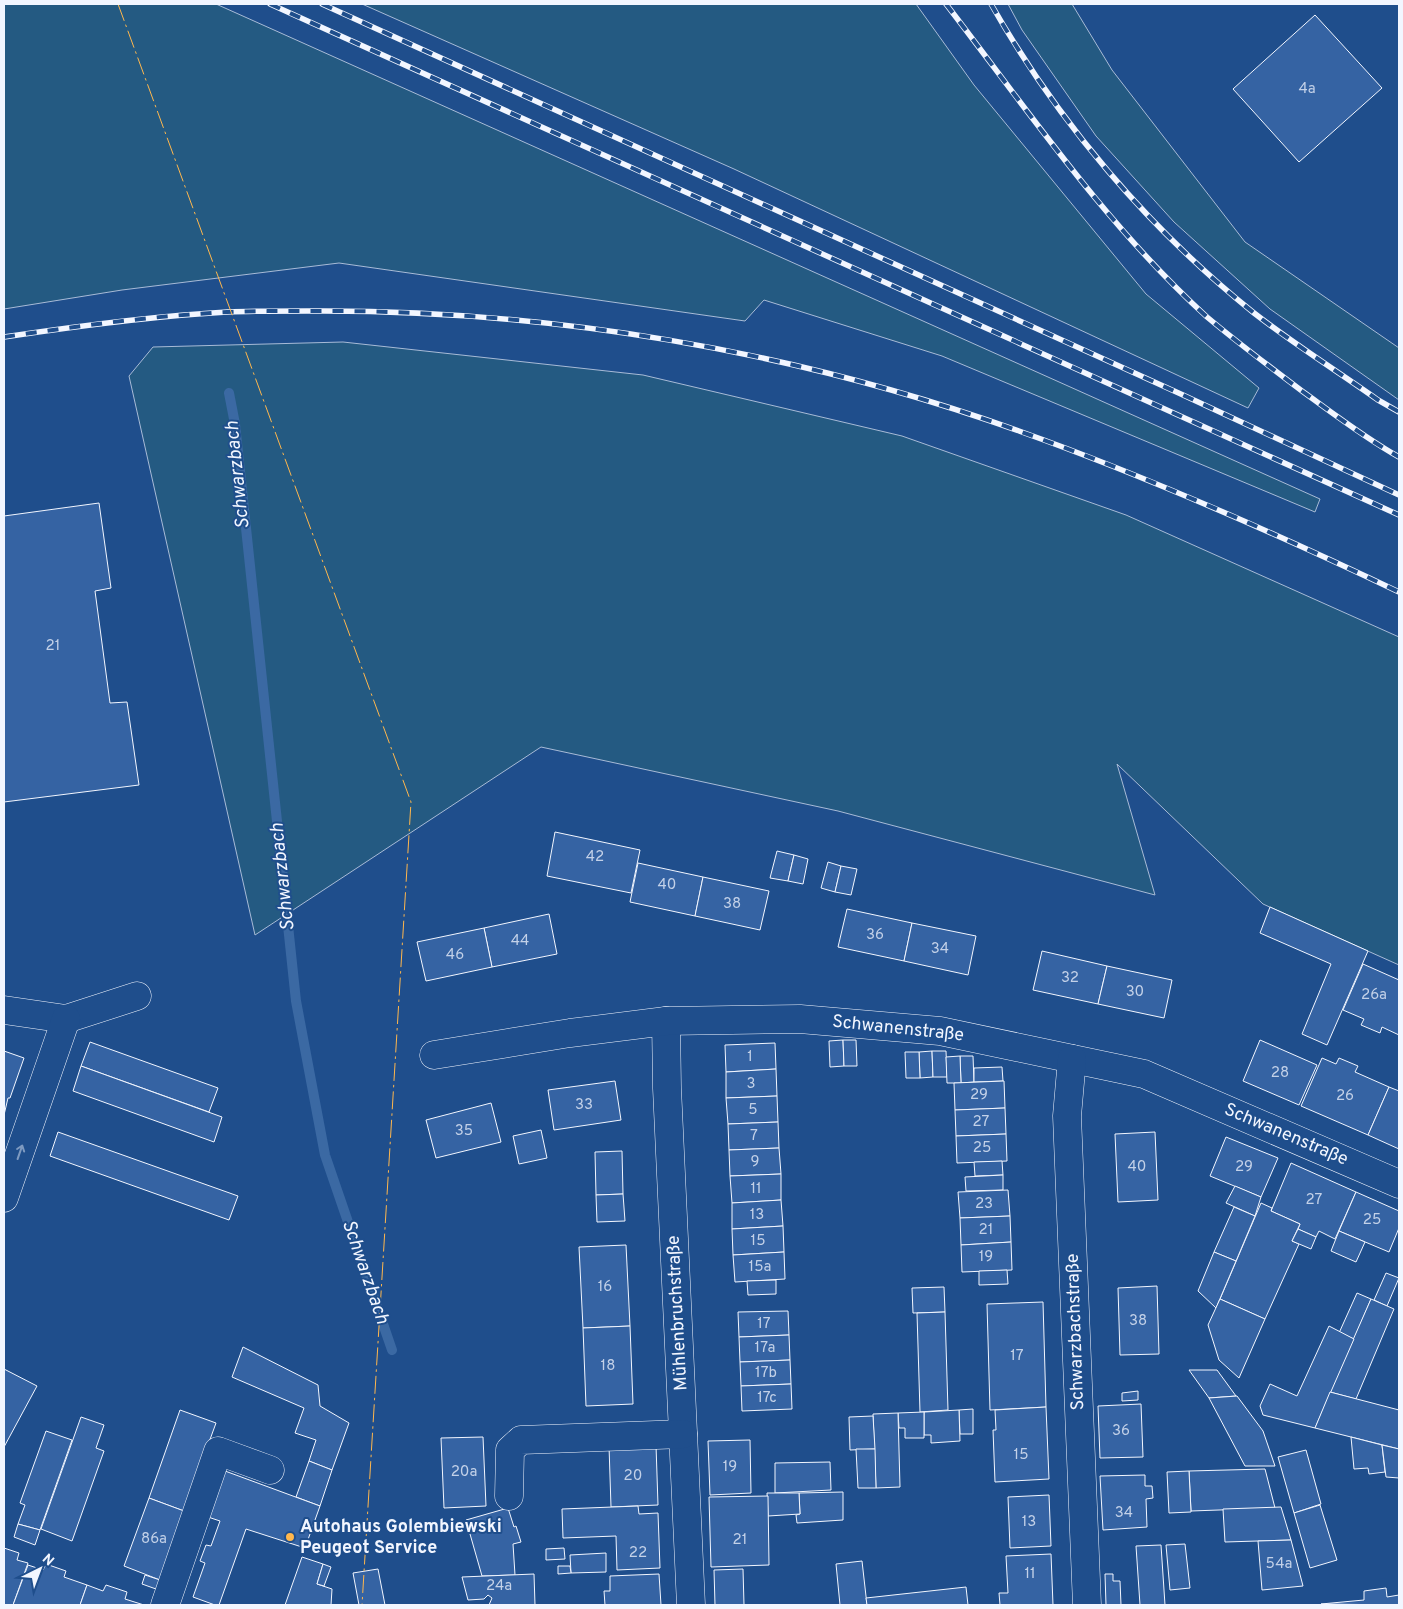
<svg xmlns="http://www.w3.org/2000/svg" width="1403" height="1609" viewBox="0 0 1403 1609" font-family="Overpass,sans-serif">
<rect width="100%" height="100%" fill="#1f4e8c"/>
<g fill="#245a82" stroke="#a8bbd7">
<polygon points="4,4 216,4 1320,499 1315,512 942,356 764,300 745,321 339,263 122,290 4,309"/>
<polygon points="362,4 916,4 974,85 1146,294 1259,388 1248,408 734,169"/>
<polygon points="1008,4 1072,4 1112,70 1245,242 1399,348 1399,400 1270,309 1174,222 1096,136 1022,30"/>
<polygon points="343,342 643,375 902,436 1126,515 1399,637 1399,965 1263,904 1117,764 1155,895 838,811 541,747 255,935 129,376 153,347"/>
</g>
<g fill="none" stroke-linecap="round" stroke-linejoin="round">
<polyline stroke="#3b69a3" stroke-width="10" points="229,393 235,424 296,1001 325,1155 392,1350"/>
</g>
<g fill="#3563a3" stroke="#f2f6ff">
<polygon points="1315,15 1382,88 1299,162 1233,89"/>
<polygon points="99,503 111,588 95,591 110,703 127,702 139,785 4,802 4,516"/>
<polygon points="555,832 640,850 631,893 547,876"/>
<polygon points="777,851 794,855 788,881 770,878"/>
<polygon points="794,855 808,859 803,884 788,881"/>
<polygon points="828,862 841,866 835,892 821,888"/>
<polygon points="638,863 703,877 695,916 630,902"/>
<polygon points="841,866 857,869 851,895 835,892"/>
<polygon points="703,877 769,891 760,930 695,916"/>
<polygon points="1270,907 1368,951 1327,1045 1302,1034 1331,964 1260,933"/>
<polygon points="847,909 912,923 904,961 838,947"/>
<polygon points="549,914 557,954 492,967 484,928"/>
<polygon points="912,923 976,936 968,975 904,961"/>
<polygon points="484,928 492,967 426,981 417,942"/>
<polygon points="1042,951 1107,966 1098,1004 1033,990"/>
<polygon points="1363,964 1399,980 1399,1035 1382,1027 1380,1033 1361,1025 1364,1019 1343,1010"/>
<polygon points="1107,966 1172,980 1164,1018 1098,1004"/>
<polygon points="843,1040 844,1066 830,1067 829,1041"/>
<polygon points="843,1040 856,1040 857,1066 844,1066"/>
<polygon points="1260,1040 1317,1065 1299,1105 1243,1081"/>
<polygon points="90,1042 218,1088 209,1112 81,1066"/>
<polygon points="775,1043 776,1069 726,1072 725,1045"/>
<polygon points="4,1051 24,1058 10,1098 8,1098 4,1115"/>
<polygon points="932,1051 933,1077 920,1078 919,1052"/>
<polygon points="932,1051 946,1051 947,1077 933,1077"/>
<polygon points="905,1052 919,1052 920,1078 906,1078"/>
<polygon points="960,1056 973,1056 974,1082 961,1083"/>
<polygon points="960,1056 961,1083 947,1083 946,1057"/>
<polygon points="1322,1058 1336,1064 1339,1058 1358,1066 1355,1072 1389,1087 1368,1135 1301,1106"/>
<polygon points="81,1066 222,1117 214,1142 73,1091"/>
<polygon points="1002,1067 1003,1081 974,1082 974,1068"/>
<polygon points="776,1069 777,1096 726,1098 726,1072"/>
<polygon points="615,1081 621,1120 554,1130 548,1090"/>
<polygon points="1004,1081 1005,1108 955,1110 954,1083"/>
<polygon points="1389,1087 1399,1091 1399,1149 1368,1135"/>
<polygon points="777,1096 778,1122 728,1124 726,1098"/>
<polygon points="491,1103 501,1142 436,1158 426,1120"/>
<polygon points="1005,1108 1006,1134 956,1136 955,1110"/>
<polygon points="778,1122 779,1148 729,1150 728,1124"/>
<polygon points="541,1130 547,1158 519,1164 513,1136"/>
<polygon points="58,1132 238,1196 229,1220 50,1156"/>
<polygon points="1155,1132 1158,1200 1118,1202 1115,1134"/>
<polygon points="1006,1134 1007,1161 957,1163 956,1136"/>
<polygon points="1226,1137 1278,1158 1261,1197 1210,1176"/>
<polygon points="779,1148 781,1174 730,1176 729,1150"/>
<polygon points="622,1151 623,1194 596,1195 595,1152"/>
<polygon points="1002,1161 1003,1175 975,1176 974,1162"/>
<polygon points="1291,1163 1356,1192 1335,1239 1319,1231 1316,1237 1298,1229 1300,1224 1271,1211"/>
<polygon points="781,1174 781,1200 732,1203 730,1176"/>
<polygon points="1003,1175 1003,1190 966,1191 965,1177"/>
<polygon points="1235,1186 1261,1197 1255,1216 1226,1203"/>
<polygon points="1008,1190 1010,1216 960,1218 958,1192"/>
<polygon points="1356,1192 1399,1211 1399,1228 1389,1252 1339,1231"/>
<polygon points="623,1194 625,1221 597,1222 596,1195"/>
<polygon points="781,1200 783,1226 732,1229 732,1203"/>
<polygon points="1261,1203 1272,1208 1271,1211 1300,1224 1292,1241 1299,1244 1265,1319 1220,1299"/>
<polygon points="1234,1207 1255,1216 1236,1261 1214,1252"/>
<polygon points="1010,1216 1011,1242 961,1245 960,1218"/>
<polygon points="783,1226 784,1252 733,1255 732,1229"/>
<polygon points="1298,1229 1316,1237 1311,1249 1292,1241"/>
<polygon points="1339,1231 1365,1242 1356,1262 1331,1251"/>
<polygon points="1011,1242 1012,1270 962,1272 961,1245"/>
<polygon points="626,1245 630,1326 583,1328 579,1247"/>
<polygon points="784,1252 785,1279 735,1282 733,1255"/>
<polygon points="1214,1252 1236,1261 1216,1308 1198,1291"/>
<polygon points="1007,1270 1008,1284 979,1285 979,1271"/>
<polygon points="1386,1273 1399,1278 1387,1306 1374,1300"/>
<polygon points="776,1280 776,1294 748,1295 747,1281"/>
<polygon points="1157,1286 1159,1354 1120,1355 1118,1288"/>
<polygon points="944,1287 945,1312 913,1313 912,1288"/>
<polygon points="1357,1293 1371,1299 1354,1339 1339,1333"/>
<polygon points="1220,1299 1265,1319 1239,1378 1219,1360 1208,1325"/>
<polygon points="1371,1299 1394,1309 1356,1399 1330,1392"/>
<polygon points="1043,1302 1046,1407 990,1410 987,1304"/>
<polygon points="788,1311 789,1335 739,1337 738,1312"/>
<polygon points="945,1312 948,1410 920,1412 917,1313"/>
<polygon points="630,1326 633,1404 586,1406 583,1328"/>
<polygon points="1329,1326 1354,1339 1315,1428 1263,1415 1260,1406 1270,1384 1297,1396"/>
<polygon points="789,1335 790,1360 740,1362 739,1337"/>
<polygon points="243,1347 318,1385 320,1406 349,1423 332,1470 309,1461 316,1440 295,1433 304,1408 232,1377"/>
<polygon points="790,1360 791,1384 741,1386 740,1362"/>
<polygon points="4,1369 37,1386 4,1447"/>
<polygon points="1189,1370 1217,1370 1236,1396 1209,1398"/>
<polygon points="791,1384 792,1409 742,1411 741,1386"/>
<polygon points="1138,1391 1138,1400 1122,1401 1122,1393"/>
<polygon points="1330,1392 1399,1410 1399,1449 1315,1428"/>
<polygon points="1237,1396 1263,1431 1275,1466 1245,1466 1209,1398"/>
<polygon points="1141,1404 1143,1457 1100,1458 1098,1406"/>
<polygon points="1046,1407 1049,1479 995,1482 993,1430 996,1430 995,1410"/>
<polygon points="973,1409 973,1434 960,1434 959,1410"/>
<polygon points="180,1410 216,1423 184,1511 149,1498"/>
<polygon points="959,1410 960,1441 931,1443 931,1435 924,1435 924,1412"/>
<polygon points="924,1412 924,1438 905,1438 905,1428 899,1428 898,1413"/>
<polygon points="898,1413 900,1487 876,1488 873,1414"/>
<polygon points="873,1416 875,1449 850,1450 849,1417"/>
<polygon points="81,1417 104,1425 96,1448 104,1451 72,1541 41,1529"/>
<polygon points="46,1431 72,1440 40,1530 18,1524 25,1505 20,1503"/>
<polygon points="483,1437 486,1506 444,1508 441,1438"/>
<polygon points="1351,1437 1382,1445 1385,1472 1369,1474 1368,1468 1354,1469"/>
<polygon points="750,1440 751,1493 710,1495 708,1441"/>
<polygon points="656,1445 658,1505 611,1507 609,1446"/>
<polygon points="1382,1445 1399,1449 1399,1478 1386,1477"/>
<polygon points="856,1449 875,1449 876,1488 858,1488"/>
<polygon points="1306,1450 1321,1504 1294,1513 1278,1457"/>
<polygon points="309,1461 332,1470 320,1506 296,1497"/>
<polygon points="830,1462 831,1490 775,1493 775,1463"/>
<polygon points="1265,1469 1275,1508 1191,1511 1189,1471"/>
<polygon points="225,1471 320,1506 305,1548 246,1529 219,1605 215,1605 193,1597 205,1563 200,1561 206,1545 211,1546 220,1521 205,1516"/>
<polygon points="1189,1471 1191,1512 1169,1513 1167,1472"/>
<polygon points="1145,1475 1145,1486 1152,1486 1153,1498 1146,1499 1147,1527 1103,1530 1100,1476"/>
<polygon points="843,1492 843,1520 797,1523 796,1515 800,1514 799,1493"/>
<polygon points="767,1493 799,1493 800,1514 768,1516"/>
<polygon points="1049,1495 1051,1546 1010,1548 1008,1497"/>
<polygon points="768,1496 769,1565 711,1567 709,1497"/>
<polygon points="149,1498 184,1511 160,1580 124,1566"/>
<polygon points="1320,1505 1337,1560 1310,1568 1294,1513"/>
<polygon points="638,1506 639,1514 658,1513 660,1568 617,1570 616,1536 563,1538 562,1509"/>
<polygon points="1281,1507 1291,1540 1225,1542 1223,1509"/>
<polygon points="508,1508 514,1527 516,1526 521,1542 513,1544 515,1575 482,1576 466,1520"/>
<polygon points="18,1524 40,1530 35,1545 14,1537"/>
<polygon points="1291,1540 1303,1586 1262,1590 1258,1541"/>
<polygon points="1185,1544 1190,1588 1170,1590 1166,1545"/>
<polygon points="1161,1545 1165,1605 1140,1605 1136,1546"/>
<polygon points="4,1548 19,1553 17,1560 28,1563 13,1605 4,1605"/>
<polygon points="564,1548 565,1559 546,1560 546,1549"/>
<polygon points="606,1553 606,1572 571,1573 570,1555"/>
<polygon points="1051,1554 1053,1605 1000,1605 999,1593 1008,1593 1006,1556"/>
<polygon points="302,1557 323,1564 317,1584 332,1589 331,1605 285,1605"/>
<polygon points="862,1561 867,1605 840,1605 836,1564"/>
<polygon points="46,1564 66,1571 64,1577 87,1585 80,1605 13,1605 28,1565 43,1570"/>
<polygon points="323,1564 331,1567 324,1586 317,1584"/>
<polygon points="558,1566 570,1566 571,1573 558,1574"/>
<polygon points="378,1569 385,1605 359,1605 353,1573"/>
<polygon points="743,1569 744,1605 715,1605 714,1570"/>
<polygon points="534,1574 535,1605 489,1605 492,1598 488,1595 484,1599 468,1600 462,1577"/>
<polygon points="659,1574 661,1605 605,1605 604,1591 610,1591 610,1576"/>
<polygon points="1105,1574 1113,1574 1113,1581 1120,1581 1121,1605 1106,1605"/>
<polygon points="145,1575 160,1580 156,1589 142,1584"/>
<polygon points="87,1585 103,1591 106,1585 127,1592 125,1599 144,1605 80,1605"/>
<polygon points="966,1587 968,1605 867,1605 866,1598"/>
<polygon points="1386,1588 1387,1597 1399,1595 1399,1605 1321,1604 1364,1600 1364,1591"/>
</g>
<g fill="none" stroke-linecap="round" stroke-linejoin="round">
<g stroke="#f2f6ff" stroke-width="29">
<g id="minor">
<polyline points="4,1010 66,1019 137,996"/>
<polyline points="666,1021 667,1088 691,1605"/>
<polyline points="434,1055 570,1033 666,1021 800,1019 940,1031 1144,1074 1399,1184"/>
<polyline points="1072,1059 1067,1116 1087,1605"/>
<polyline points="4,1198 66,1019"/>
<polyline points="509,1496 510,1450 521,1440 683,1434"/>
<polyline points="165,1605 218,1451 270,1470"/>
</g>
</g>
<use href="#minor" stroke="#1f4e8c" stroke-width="28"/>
<g stroke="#f2f6ff" stroke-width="5.5">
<g id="rail">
<polyline points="270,4 1399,515"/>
<polyline points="322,4 1183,395 1399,495"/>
<path d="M946,4C1029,112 1106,225 1207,317C1238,343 1270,367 1302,391C1334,414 1365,438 1399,457"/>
<path d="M991,4C1058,122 1148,228 1254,313C1294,344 1337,371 1378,400L1399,412"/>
<path d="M4,337C78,326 152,316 227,312C254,311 280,311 307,311C546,309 793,350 1019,431C1148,477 1275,533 1399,592"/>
</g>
</g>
<use href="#rail" stroke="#1f4e8c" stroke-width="4" stroke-dasharray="11" stroke-linecap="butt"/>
<polyline stroke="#ffb74d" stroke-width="1" stroke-dasharray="18 4 2.5 4" stroke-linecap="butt" points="118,4 411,802 362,1605"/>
</g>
<defs><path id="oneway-shaft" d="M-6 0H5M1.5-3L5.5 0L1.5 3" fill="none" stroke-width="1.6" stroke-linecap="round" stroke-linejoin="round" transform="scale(1.25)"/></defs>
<use stroke="#7e9ac0" href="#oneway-shaft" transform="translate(20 1152) rotate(-71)"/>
<circle fill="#ffb74d" stroke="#1f4e8c" stroke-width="2" cx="290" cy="1537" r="5"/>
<g text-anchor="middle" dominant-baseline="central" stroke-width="4" stroke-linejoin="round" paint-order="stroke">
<g font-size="15" fill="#c3d1e8">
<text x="1307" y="89">4a</text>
<text x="53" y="646">21</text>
<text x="595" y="857">42</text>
<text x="667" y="885">40</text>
<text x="732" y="904">38</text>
<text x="875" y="935">36</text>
<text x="520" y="941">44</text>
<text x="940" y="949">34</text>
<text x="455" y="955">46</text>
<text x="1070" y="978">32</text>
<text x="1135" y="992">30</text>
<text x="1374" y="995">26a</text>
<text x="750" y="1057">1</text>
<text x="1280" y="1073">28</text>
<text x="751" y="1084">3</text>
<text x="979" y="1095">29</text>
<text x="1345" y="1096">26</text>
<text x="584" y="1105">33</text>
<text x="753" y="1110">5</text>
<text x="981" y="1122">27</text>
<text x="464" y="1131">35</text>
<text x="754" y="1136">7</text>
<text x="982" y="1148">25</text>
<text x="755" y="1162">9</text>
<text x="1137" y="1167">40</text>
<text x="1244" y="1167">29</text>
<text x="756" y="1189">11</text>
<text x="1314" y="1200">27</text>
<text x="984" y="1204">23</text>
<text x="757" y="1215">13</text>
<text x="1372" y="1220">25</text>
<text x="986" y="1230">21</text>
<text x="758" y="1241">15</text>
<text x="986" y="1257">19</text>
<text x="760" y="1267">15a</text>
<text x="605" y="1287">16</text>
<text x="1138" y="1321">38</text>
<text x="764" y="1324">17</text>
<text x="765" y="1348">17a</text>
<text x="1017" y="1356">17</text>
<text x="608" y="1366">18</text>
<text x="766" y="1373">17b</text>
<text x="767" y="1398">17c</text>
<text x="1121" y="1431">36</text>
<text x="1021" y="1455">15</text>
<text x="730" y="1467">19</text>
<text x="464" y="1472">20a</text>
<text x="633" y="1476">20</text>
<text x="1124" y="1513">34</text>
<text x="1029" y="1522">13</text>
<text x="154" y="1539">86a</text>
<text x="740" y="1540">21</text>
<text x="638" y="1553">22</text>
<text x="1279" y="1564">54a</text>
<text x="1030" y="1574">11</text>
<text x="499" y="1586">24a</text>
</g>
<g font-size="18" fill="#f2f6ff" stroke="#1f4e8c">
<text transform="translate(898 1029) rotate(6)">Schwanenstraße</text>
<text transform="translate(1286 1135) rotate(23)">Schwanenstraße</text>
<text transform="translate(678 1313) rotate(-93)">Mühlenbruchstraße</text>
<text transform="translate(1076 1332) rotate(-92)">Schwarzbachstraße</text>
</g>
<g font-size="18" font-weight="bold" fill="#f2f6ff" stroke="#1f4e8c" text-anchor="start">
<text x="300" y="1527">Autohaus Golembiewski<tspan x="300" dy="21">Peugeot Service</tspan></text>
</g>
<g font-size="19" font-style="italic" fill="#f2f6ff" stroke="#1f4e8c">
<text transform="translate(238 475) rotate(-96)">Schwarzbach</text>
<text transform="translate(283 877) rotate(-96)">Schwarzbach</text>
<text transform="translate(365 1272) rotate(71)">Schwarzbach</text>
</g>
</g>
<rect width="1403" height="1609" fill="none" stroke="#f2f6ff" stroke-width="10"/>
<g transform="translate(40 1569) rotate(42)" stroke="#1f4e8c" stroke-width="4" paint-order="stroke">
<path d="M0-4L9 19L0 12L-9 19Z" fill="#f2f6ff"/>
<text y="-8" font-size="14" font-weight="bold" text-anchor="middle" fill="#f2f6ff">N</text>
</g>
</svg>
